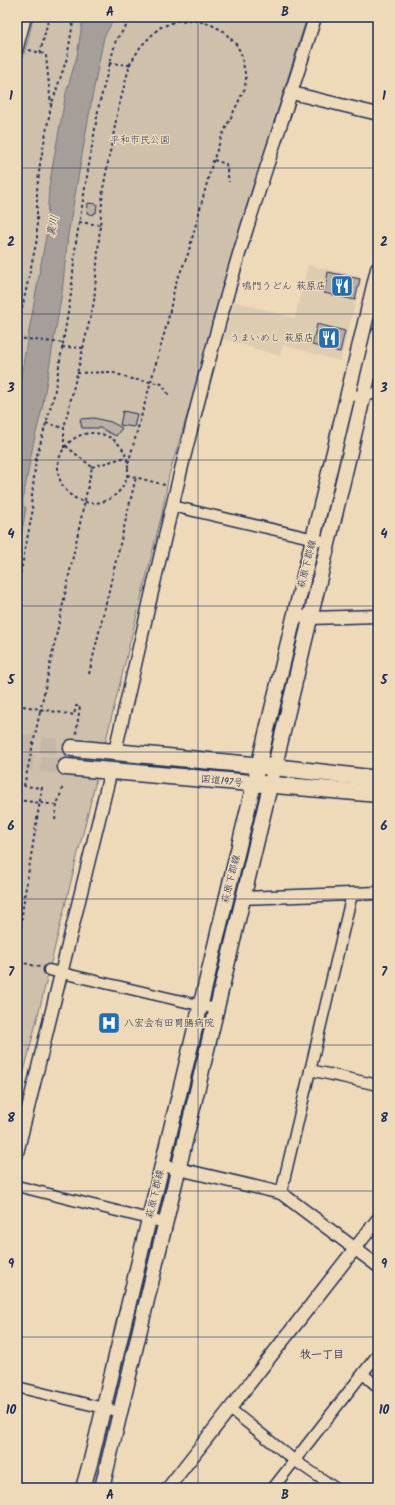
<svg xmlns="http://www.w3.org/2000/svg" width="395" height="1505" viewBox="0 0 395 1505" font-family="Kalam,'Klee One',sans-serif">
<rect width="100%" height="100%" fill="#eed9b8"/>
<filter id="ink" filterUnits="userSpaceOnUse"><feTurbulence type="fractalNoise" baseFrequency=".025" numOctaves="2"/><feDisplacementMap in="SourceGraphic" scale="8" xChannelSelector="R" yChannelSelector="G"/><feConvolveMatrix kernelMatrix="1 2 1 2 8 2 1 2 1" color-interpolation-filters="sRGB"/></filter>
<g filter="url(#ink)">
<polygon fill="#deccb1" points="308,265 362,277 340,361 283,345 280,356 223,339 234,301 295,318"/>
<polygon fill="#cfc0ab" stroke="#757884" points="33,17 307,17 236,243 196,386 169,475 162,513 17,1100 17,77 29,37"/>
<polygon fill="#a69f99" stroke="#6e7281" points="83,17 115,17 104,37 92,98 68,235 62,293 42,409 33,445 23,499 23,506 26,508 17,559 17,398 46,236 49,187 55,152 66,93 77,56"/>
<g fill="#baafa2" stroke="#1b2f5e">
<polygon points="88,203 97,204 96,213 94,213 93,215 87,213"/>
<polygon points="328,272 360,279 355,300 324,293"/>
<polygon points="317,324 345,331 340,352 312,345"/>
<polygon points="123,411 137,414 134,427 120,425"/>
<polygon points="94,418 111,422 122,428 116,436 100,428 82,428 80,419"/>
</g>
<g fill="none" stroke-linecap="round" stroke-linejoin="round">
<g stroke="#c4b7a6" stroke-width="16" stroke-dasharray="16 8" stroke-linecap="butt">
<polyline points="17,742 72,748"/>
<polyline points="17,761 66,767"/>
</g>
<g stroke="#1b2f5e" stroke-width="13">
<g id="minor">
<polyline points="17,51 26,17"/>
<polyline points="348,394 363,397 378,392"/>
<polyline points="172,506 328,542"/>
<polyline points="49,970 216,1009"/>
<polyline points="310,1070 378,1085"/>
<polyline points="17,1186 165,1223"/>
<polyline points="281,1193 352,894"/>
<polyline points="363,1374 378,1387"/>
<polyline points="17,1387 120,1412"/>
<polyline points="230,1409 294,1460 335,1488"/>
<polyline points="273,1488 378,1354"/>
</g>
</g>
<g stroke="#1b2f5e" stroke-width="15">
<g id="tertiary">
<polyline points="292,93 378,114"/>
<polyline points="295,615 310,618 378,616"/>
<path d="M115,751C154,585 190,418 239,254C263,174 291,97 315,17"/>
<polyline points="242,898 378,893"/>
<polyline points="17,1153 111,770"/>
<polyline points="162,1165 281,1193 378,1266"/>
<polyline points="168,1488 378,1219"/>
</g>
</g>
<g stroke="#1b2f5e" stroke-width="17">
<g id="secondary">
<polyline points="83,1488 91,1460 378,269"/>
<polyline points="102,1488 378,335"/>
</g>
</g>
<g stroke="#1b2f5e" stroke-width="19">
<g id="trunk">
<polyline points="72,748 274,767 378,779"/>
<polyline points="66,767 378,794"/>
</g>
</g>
<g stroke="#1b2f5e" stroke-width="2" stroke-dasharray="3 3" stroke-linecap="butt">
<polyline points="29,50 45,54 46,56 51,105"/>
<polyline points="40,53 49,17"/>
<polyline points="109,63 130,65"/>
<polyline points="214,160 226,164 229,182"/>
<polyline points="79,222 100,225"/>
<polyline points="17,332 37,239 37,190 40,164 51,106 67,58 74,17"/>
<polyline points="17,338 63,343"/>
<polyline points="62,347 83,348"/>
<polyline points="77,373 111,372 132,379 162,384 170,397"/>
<polyline points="46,423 64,428"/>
<circle cx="93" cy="468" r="35"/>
<polyline points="66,446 92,467"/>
<polyline points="64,448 64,428 94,302 103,189 118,110 130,64 141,46 159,28 176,21 193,20 210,24 223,31 236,44 241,53 246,78 245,88 222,136 212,164 188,254 175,285 168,320 128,464"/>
<polyline points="92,467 126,457"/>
<polyline points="127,475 165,485"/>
<polyline points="17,591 33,509 31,505 36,459 54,395 63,343 71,294 76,242 99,105 116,40 133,17"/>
<polyline points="89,674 136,477"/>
<polyline points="17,705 74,715 76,706 80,706 76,734"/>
<polyline points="40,712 92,467"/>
<polyline points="17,800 57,805"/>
<polyline points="55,820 57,805 63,786"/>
<polyline points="17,897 24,895"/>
<polyline points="19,962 40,967"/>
<polyline points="17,968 23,906 42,788 24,786"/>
</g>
<use href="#minor" stroke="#eed9b8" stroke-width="10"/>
<use href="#tertiary" stroke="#eed9b8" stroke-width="12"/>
<use href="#secondary" stroke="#eed9b8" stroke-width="14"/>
<use href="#trunk" stroke="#eed9b8" stroke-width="16"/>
<polyline stroke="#1b2f5e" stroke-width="2" stroke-dasharray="3 3" stroke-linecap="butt" points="24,786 40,712"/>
</g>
</g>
<path fill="none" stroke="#1b2f5e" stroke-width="1" stroke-opacity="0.55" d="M198,17V1488M17,168H378M17,314H378M17,460H378M17,606H378M17,752H378M17,899H378M17,1045H378M17,1191H378M17,1337H378"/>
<defs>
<g id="restaurant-square" transform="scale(1.15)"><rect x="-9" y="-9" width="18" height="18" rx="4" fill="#1f6fb2" stroke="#eed9b8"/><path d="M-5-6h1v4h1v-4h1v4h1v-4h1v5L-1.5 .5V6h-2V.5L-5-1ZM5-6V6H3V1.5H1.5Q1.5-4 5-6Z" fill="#fff"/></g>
<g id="hospital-square" transform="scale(1.15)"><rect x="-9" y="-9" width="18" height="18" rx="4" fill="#1f6fb2" stroke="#eed9b8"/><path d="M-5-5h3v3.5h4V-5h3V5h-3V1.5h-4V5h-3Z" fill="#fff"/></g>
</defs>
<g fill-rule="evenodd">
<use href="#restaurant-square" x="342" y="286"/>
<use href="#restaurant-square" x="329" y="338"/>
<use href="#hospital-square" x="109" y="1023"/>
</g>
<g text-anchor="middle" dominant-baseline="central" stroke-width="3" stroke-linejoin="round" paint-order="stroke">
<g font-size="10" fill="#36456a" stroke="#eed9b8">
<text x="140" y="140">平和市民公園</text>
</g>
<g font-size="10" fill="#1b2f5e" stroke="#eed9b8" text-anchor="end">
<text x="326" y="286">鳴門うどん 萩原店</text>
<text x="314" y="338">うまいめし 萩原店</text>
<text x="124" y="1023" text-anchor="start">八宏会有田胃腸病院</text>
</g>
<g font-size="10" fill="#1b2f5e" stroke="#eed9b8">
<text transform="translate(307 564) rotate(-76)">萩原下郡線</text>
<text transform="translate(222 781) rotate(6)">国道197号</text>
<text transform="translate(231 879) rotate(-76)">萩原下郡線</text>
<text transform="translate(155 1194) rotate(-77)">萩原下郡線</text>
</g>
<g font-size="11" font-style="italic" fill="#37456a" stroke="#eed9b8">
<text transform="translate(53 226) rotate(-80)">裏川</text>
</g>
<g font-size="11" font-weight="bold" fill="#1b2f5e" stroke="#eed9b8">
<text x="322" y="1355">牧一丁目</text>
</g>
</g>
<rect width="395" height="1505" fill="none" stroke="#eed9b8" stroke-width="44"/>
<rect x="22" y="22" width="351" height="1461" fill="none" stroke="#1b2f5e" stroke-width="1.5"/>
<g font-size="13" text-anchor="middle" font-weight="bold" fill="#1b2f5e">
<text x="110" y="16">A</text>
<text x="285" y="16">B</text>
<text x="11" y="100">1</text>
<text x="384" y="100">1</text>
<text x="11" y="246">2</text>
<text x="384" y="246">2</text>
<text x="11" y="392">3</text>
<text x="384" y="392">3</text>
<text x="11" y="538">4</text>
<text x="384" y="538">4</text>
<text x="11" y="684">5</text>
<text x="384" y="684">5</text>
<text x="11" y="830">6</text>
<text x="384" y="830">6</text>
<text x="11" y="976">7</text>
<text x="384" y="976">7</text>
<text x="11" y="1122">8</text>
<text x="384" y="1122">8</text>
<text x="11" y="1268">9</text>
<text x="384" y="1268">9</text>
<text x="11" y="1414">10</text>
<text x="384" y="1414">10</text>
<text x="110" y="1499">A</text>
<text x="285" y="1499">B</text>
</g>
</svg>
